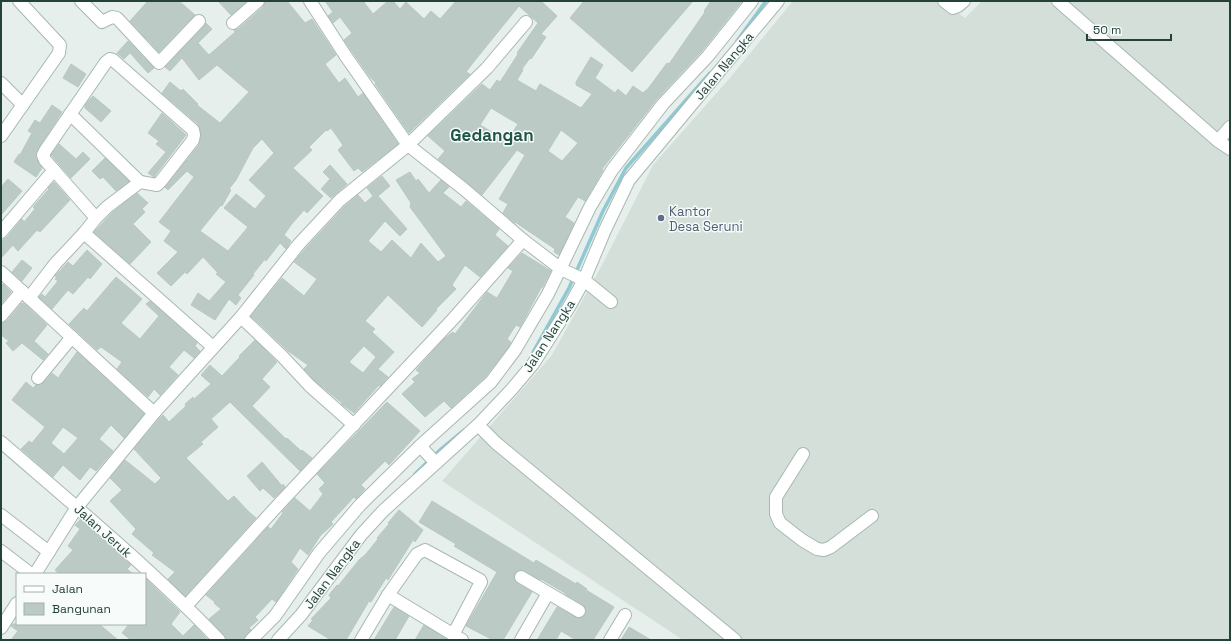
<svg xmlns="http://www.w3.org/2000/svg" width="1231" height="641" viewBox="0 0 1231 641" font-family="'Space Grotesk',sans-serif">
<rect width="100%" height="100%" fill="#e6efeb"/>
<polygon fill="#d4dfda" points="793,1 943,1 965,18 982,1 1230,1 1230,640 683,640 442,481 552,355 602,265 653,165 729,79"/>
<g fill="none" stroke-linecap="round" stroke-linejoin="round">
<g stroke="#8ec9d4" stroke-width="3.5">
<polyline points="737,41 766,1"/>
<polyline points="532,354 569,288 603,211 626,168 710,73"/>
<polyline points="415,474 441,449 464,430"/>
</g>
</g>
<g fill="#bbcac4" stroke="#b8c9c2" fill-rule="evenodd">
<polygon points="148,1 179,1 195,15 159,52 130,21"/>
<polygon points="218,1 247,1 231,15"/>
<path d="M265,1H287L305,23L312,19L336,55L325,64L339,83L345,78L358,97L363,93L398,144L362,172L358,168L354,171L338,150L343,145L331,128L327,131L326,130L309,147L312,150L293,168L323,196L307,213L304,210L291,225L284,235L291,241L286,249L280,243L266,261L265,259L253,274L254,275L238,295L241,298L236,305L229,299L215,320L191,305L198,293L209,301L226,282L216,274L218,273L203,257L187,274L185,272L171,286L157,273L178,252L164,241L171,231L159,222L194,177L187,171L168,190L165,187L199,145L201,136L200,129L198,124L162,93L170,82L181,91L183,89L198,104L197,105L220,123L249,92L217,65L199,80L182,58L170,71L165,67L206,23L212,29L198,43L209,55L235,32L234,30L238,29L263,7ZM262,139L274,153L249,180L266,196L255,209L236,194L224,208L248,227L228,251L200,231L221,205L222,206L231,190L229,189L236,180L253,148Z"/>
<path d="M325,1H363L373,14L388,1H393L400,9L406,2L424,19L431,11L440,19L456,1H541L557,16L541,34L546,37L531,59L530,58L522,69L523,70L517,80L536,91L540,84L581,108L592,94L576,85V82L591,57L603,65L595,78L615,93L618,89L626,96L633,86L643,93L646,90H647L667,63L669,64L705,12L704,11L711,1H742L702,51L657,99L602,169L603,170L585,201L578,197L565,217L574,223L559,255L554,252L555,249L515,222V223L503,213L508,204L499,199L525,155L517,150L482,195L438,159L445,151L428,136L482,84L490,90L497,80L500,82L518,54L517,53L538,23L519,6L472,64L466,72L470,74L409,133L375,84L376,83L370,77L344,40L352,33L340,17L333,23L328,16L333,12ZM491,108L518,124L507,141L480,125ZM561,130L578,143L562,161L548,151Z"/>
<polygon points="584,1 693,1 632,72 570,18"/>
<polygon points="128,41 154,68 148,73 130,53 124,59 117,53"/>
<polygon points="71,64 86,74 78,87 63,78"/>
<polygon points="93,96 111,111 101,122 85,108 85,105"/>
<polygon points="52,105 62,112 36,152 36,158 42,168 36,177 14,162 19,154 20,155 32,133 28,131 35,120 40,123"/>
<polygon points="162,113 186,135 154,177 148,173 166,152 156,144 159,141 148,133"/>
<polygon points="59,144 76,159 83,152 90,159 71,178 51,155"/>
<polygon points="105,158 129,181 116,191 103,177 100,179 92,171"/>
<polygon points="330,165 347,184 331,198 321,189 330,179 323,172"/>
<path d="M410,172L416,181L418,179L429,193L441,180L449,187L443,193L461,207L466,201L499,229L495,235L508,246L480,277L465,265L452,285L456,289L436,309L437,310L422,327L388,295L365,321L375,329L372,332L394,352L378,369L388,377L380,386L379,385L354,413L343,405L341,404L342,403L315,381L304,369L308,365L288,351L251,316L282,278L304,296L317,279L294,262L305,249L345,206L358,195L365,203L373,196L367,188L382,176L390,186L378,196L407,229L400,236L385,221L368,241L381,252L392,240L411,258L421,243L438,262L446,256L410,207L411,203L396,180ZM364,346L376,357L363,373L349,362Z"/>
<polygon points="8,179 22,191 1,215 1,187"/>
<polygon points="54,182 70,200 40,232 37,230 18,251 13,245 1,258 1,241 7,237 22,219 24,222 35,209 33,207 49,189 48,188"/>
<polygon points="137,193 148,203 142,209 145,212 133,224 151,242 130,264 94,232 113,212"/>
<polygon points="87,250 102,264 90,279 88,277 73,294 68,290 52,309 39,297 42,294 45,297 58,281 55,279 57,278 55,276 68,262 73,266"/>
<polygon points="522,253 551,271 542,288 541,288 520,327 516,325 507,339 511,342 509,346 485,377 451,408 444,401 425,417 402,394 415,382 412,379 420,373 416,370 444,339 453,332 455,334 487,292 497,298 513,271 508,268"/>
<polygon points="22,260 32,268 22,281 12,272"/>
<polygon points="116,277 142,299 121,323 140,339 159,316 146,304 150,301 197,343 195,346 200,351 194,358 184,350 169,367 178,375 160,395 154,389 148,397 117,369 122,362 101,347 97,350 69,324 84,308 87,311"/>
<polygon points="3,284 11,292 1,304 1,287"/>
<polygon points="22,303 26,305 47,325 34,341 48,354 43,360 22,343 13,351 6,343 9,341 1,335 1,323 7,321"/>
<polygon points="255,340 277,362 262,379 270,387 252,406 286,439 287,438 301,451 302,450 312,458 300,471 230,402 211,419 218,427 201,442 203,444 186,458 228,501 234,496 248,511 256,518 185,596 168,579 175,572 152,555 154,553 132,534 136,529 110,501 122,490 110,478 125,460 155,484 161,478 134,449 160,418 163,415 169,422 186,406 185,404 193,397 194,399 211,384 201,375 210,365 222,376 240,357 239,356"/>
<path d="M77,352L144,414L124,438L111,425L99,439L113,451L96,471L90,467L80,480L63,465L53,477L21,449L29,441L32,443L45,427L12,400L26,382L33,388L36,385H40L43,383L52,373L58,378ZM63,427L78,438L64,454L51,443Z"/>
<polygon points="387,402 420,431 389,465 385,461 361,485 365,489 356,499 354,497 331,522 333,524 320,536 308,555 300,548 291,562 298,569 276,602 272,599 255,617 258,620 249,628 251,630 244,638 242,640 226,640 224,635 209,619 221,609 214,603 215,602 206,595 268,527 271,529 283,513 282,512 295,498 310,511 323,494 319,489 325,483 317,474"/>
<polygon points="262,462 282,486 283,484 285,487 274,498 263,488 260,491 247,476"/>
<polygon points="432,501 534,563 536,560 576,584 577,582 587,589 586,590 614,607 593,640 576,640 561,631 556,640 537,640 557,607 579,618 585,615 586,611 583,605 565,594 565,593 541,579 541,580 521,570 515,573 514,577 514,580 517,583 532,592 503,640 493,640 466,626 497,572 454,546 456,544 419,522"/>
<polygon points="399,510 423,530 415,542 413,540 388,580 386,578 371,602 369,601 346,640 331,640 308,626 313,620 311,619 331,598 329,595 337,585 338,586 359,560 366,554 378,539 377,538 389,524 388,523"/>
<polygon points="80,520 131,565 127,569 133,574 59,574 55,570 73,550 68,546 80,529 75,525"/>
<polygon points="145,578 180,612 171,624 183,636 194,625 208,640 131,640 122,633 129,624 145,624"/>
<polygon points="394,607 409,616 395,640 374,640"/>
<polygon points="12,624 99,624 118,640 11,640 18,631 11,626"/>
<polygon points="424,625 448,640 415,640"/>
<polygon points="629,627 651,640 621,640"/>
</g>
<g fill="none" stroke-linecap="round" stroke-linejoin="round">
<g stroke="#a8b8b2" stroke-width="14">
<g id="minor">
<polyline points="81,1 102,22 112,17 117,18 159,63 199,21"/>
<polyline points="310,1 345,55 408,145 465,190 523,240 561,269 584,280 611,302"/>
<polyline points="944,1 953,8 958,6 964,1"/>
<polyline points="1058,1 1218,141 1230,149"/>
<polyline points="233,23 258,1"/>
<polyline points="1,83 23,105"/>
<polyline points="70,114 140,182"/>
<polyline points="1,136 59,53 60,45 19,1"/>
<polyline points="1218,141 1230,127"/>
<polyline points="1,232 54,170"/>
<polyline points="84,233 213,347"/>
<polyline points="1,272 154,413"/>
<polyline points="29,298 55,264 84,233 96,218 107,207 140,182 157,185 161,181 193,140 194,135 193,130 113,60 110,59 106,62 45,151 43,155 45,160 96,218"/>
<polyline points="1,316 22,291"/>
<polyline points="241,317 282,356 310,386 354,425"/>
<polyline points="38,378 72,337"/>
<polyline points="478,425 496,443 735,640"/>
<path d="M1,442C75,506 151,569 219,640"/>
<polyline points="420,446 436,463"/>
<polyline points="803,454 776,497 776,514 780,523 802,540 817,549 824,550 831,547 872,516"/>
<polyline points="1,515 49,552"/>
<polyline points="1,551 31,574"/>
<polyline points="35,574 77,507 154,413 241,317 299,244 340,200 408,145 487,68 526,22"/>
<polyline points="521,577 579,611"/>
<polyline points="388,595 462,640"/>
<polyline points="186,606 279,504 454,318 523,240"/>
<polyline points="1,628 17,603"/>
<polyline points="251,640 275,616 319,553 360,505 420,446 491,382 515,350 548,294 590,207 612,170 663,104 708,56 752,1"/>
<polyline points="278,640 301,615 361,535 383,511 478,425 512,389 533,364 569,307 584,280 605,230 629,180 736,51 778,1"/>
<polyline points="361,640 388,595 417,554 425,550 480,580 481,582 453,635"/>
<polyline points="521,640 548,593"/>
<polyline points="610,640 625,615"/>
</g>
</g>
<use href="#minor" stroke="#fff" stroke-width="12"/>
</g>
<circle fill="#5c6f8a" stroke="#f7fbf9" stroke-width="1.5" cx="661" cy="218" r="4"/>
<g text-anchor="middle" dominant-baseline="central" stroke-width="3" stroke-linejoin="round" paint-order="stroke">
<g font-size="13" fill="#24423a" stroke="#f7fbf9">
<text transform="translate(724 66) rotate(-50)">Jalan Nangka</text>
<text transform="translate(549 336) rotate(-57)">Jalan Nangka</text>
<text transform="translate(103 531) rotate(42)">Jalan Jeruk</text>
<text transform="translate(332 574) rotate(-53)">Jalan Nangka</text>
</g>
<g font-size="13" fill="#4e5e75" stroke="#f7fbf9" text-anchor="start">
<text x="669" y="211">Kantor<tspan x="669" dy="15">Desa Seruni</tspan></text>
</g>
<g font-size="17" font-weight="bold" fill="#1f5548" stroke="#f7fbf9">
<text x="492" y="135">Gedangan</text>
</g>
</g>
<rect width="1231" height="641" fill="none" stroke="#24423a" stroke-width="4"/>
<rect x="16" y="573" width="130" height="52" fill="#f7fbf9" stroke="#a3b1ad"/>
<rect x="24" y="586" width="20" height="6" fill="#ffffff" stroke="#a3b1ad"/>
<text x="52" y="593" font-size="12" fill="#24423a">Jalan</text>
<rect x="24" y="603" width="20" height="12" fill="#bbcac4" stroke="#a3b1ad"/>
<text x="52" y="613" font-size="12" fill="#24423a">Bangunan</text>
<path d="M1087 34v6h84v-6" fill="none" stroke="#24423a" stroke-width="2"/>
<text x="1093" y="34" font-size="12" fill="#24423a" stroke="#f7fbf9" stroke-width="3" paint-order="stroke">50 m</text>
</svg>
